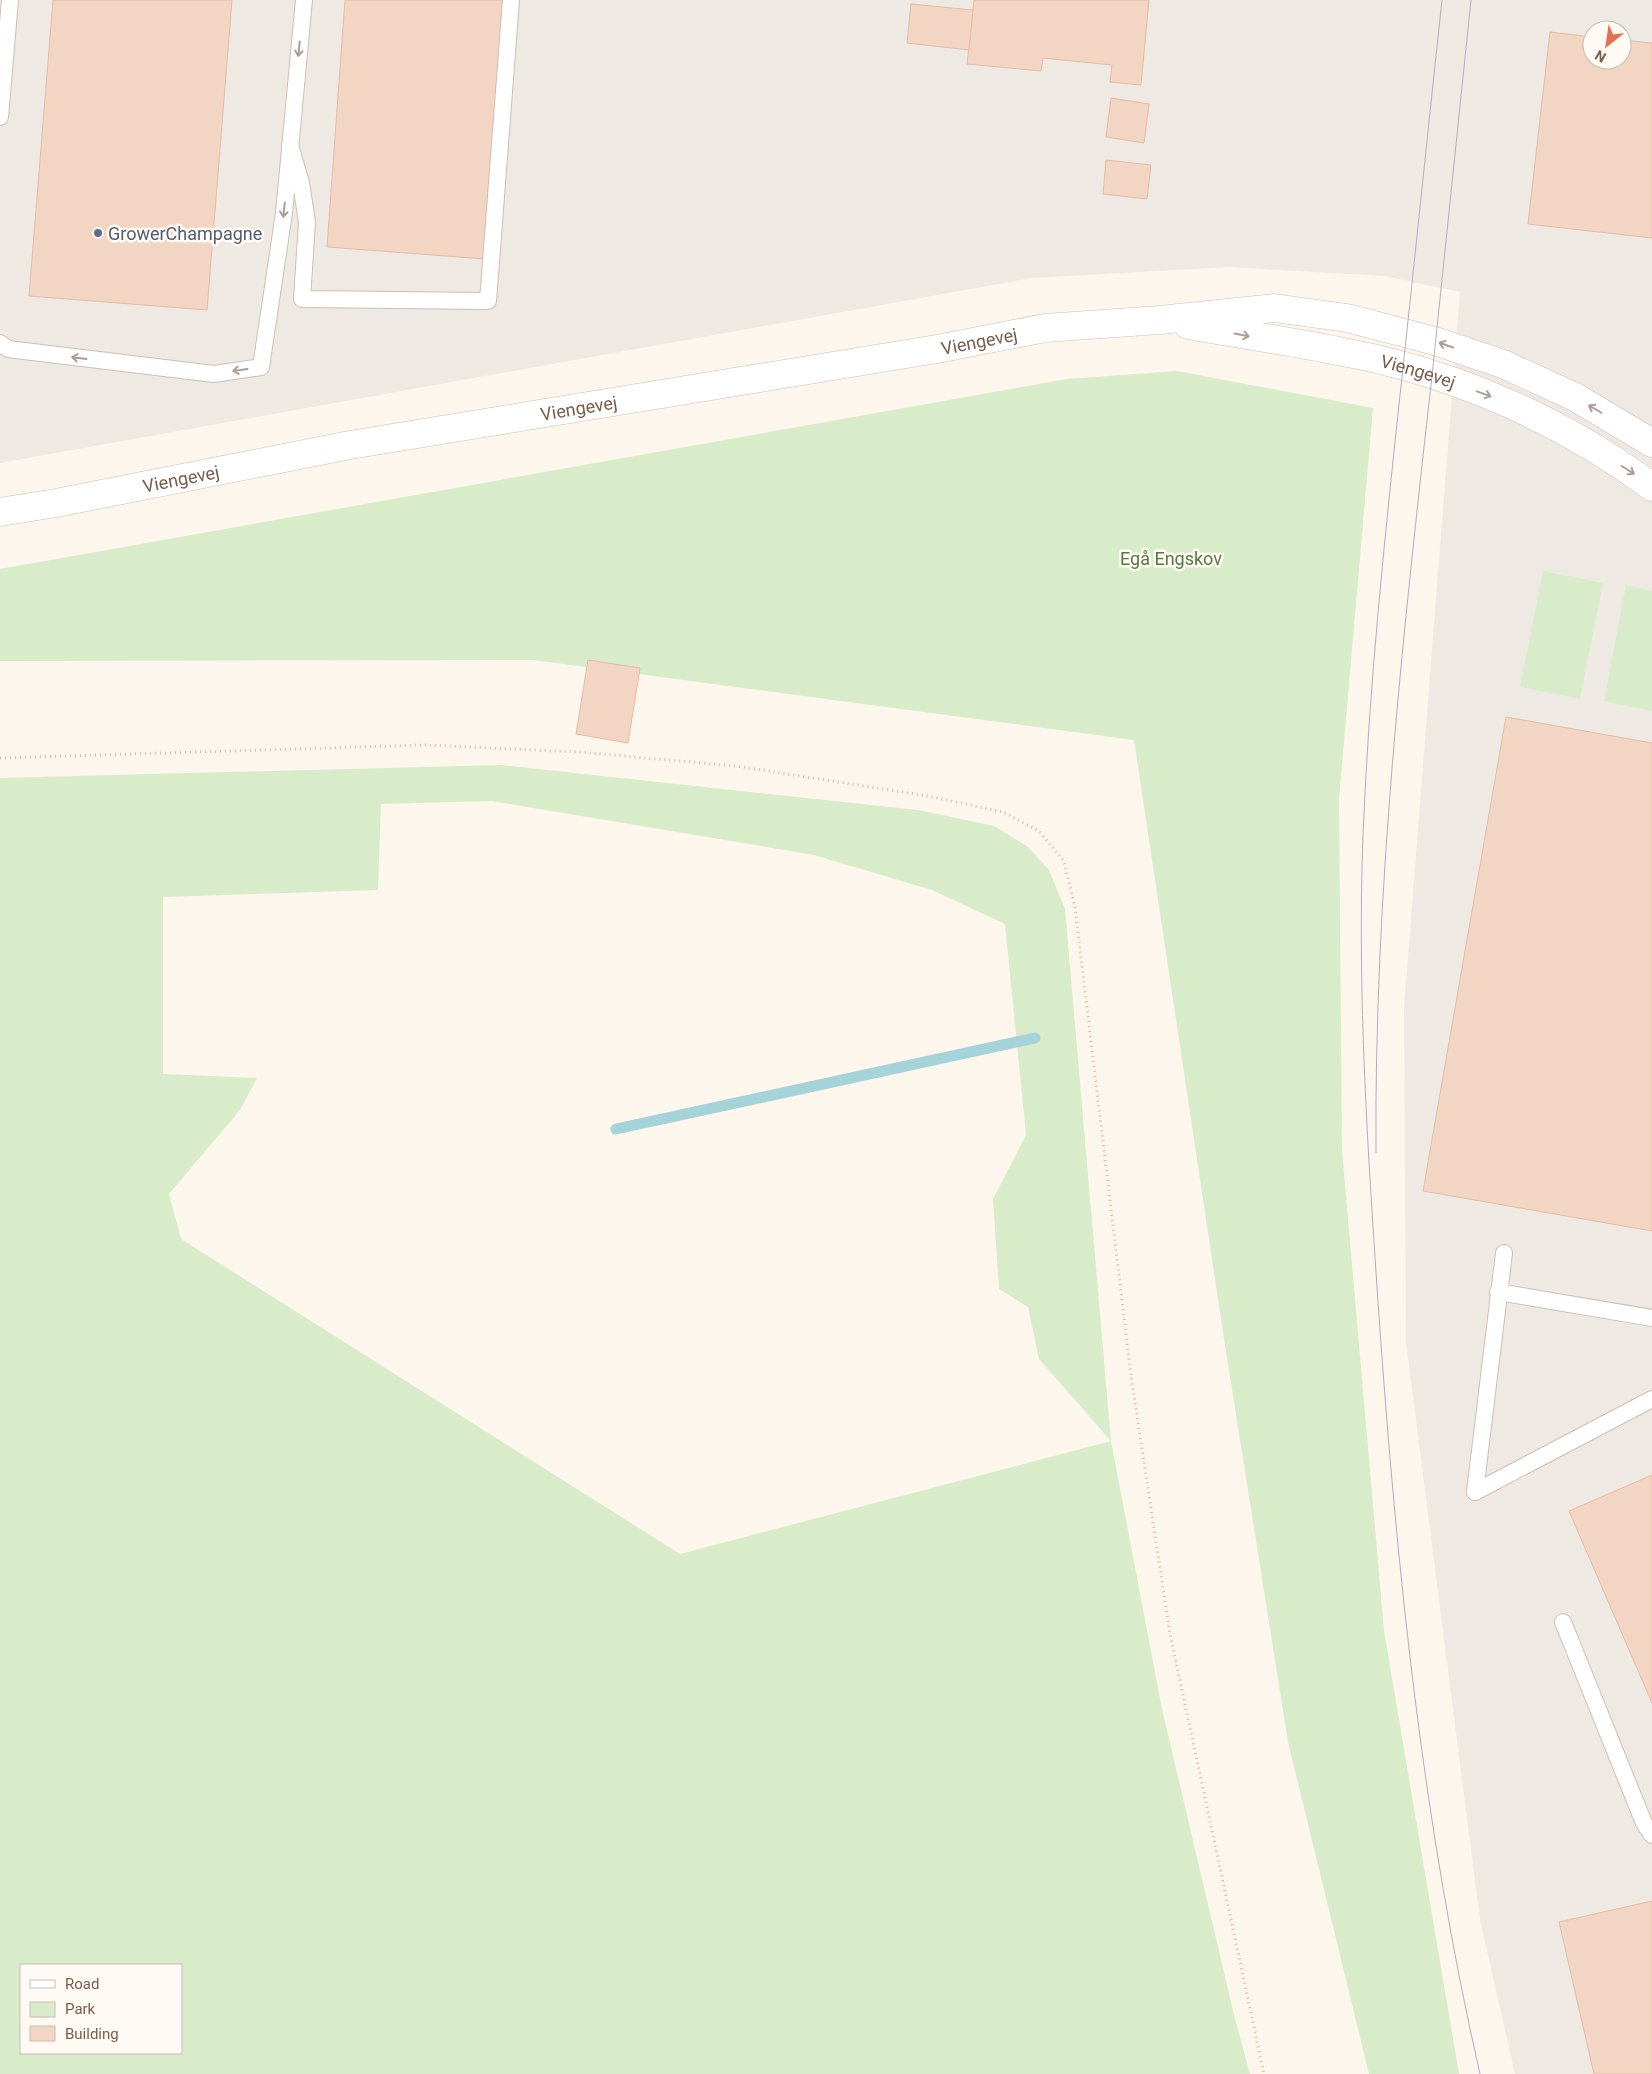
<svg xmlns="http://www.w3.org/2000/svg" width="1652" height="2074" viewBox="0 0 1652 2074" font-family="Roboto,sans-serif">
<rect width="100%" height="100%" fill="#fdf6ec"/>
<path fill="#efe9e4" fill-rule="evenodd" d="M0,0H1652V2074H1515L1480,1920L1406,1342L1404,1008L1460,292L1384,276L1229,267L1032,278L0,463ZM1592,30H1622V60H1592Z"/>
<g fill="#d8ecc9" fill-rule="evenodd">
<polygon points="1177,371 1373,408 1339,799 1342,1150 1384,1631 1459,2074 1369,2074 1288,1742 1224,1339 1134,740 533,660 0,661 0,569 1067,379"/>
<polygon points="1543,571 1603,583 1580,699 1520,687"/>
<polygon points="1626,585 1652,591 1652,711 1604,701"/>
<path d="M500,765L918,810L994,826L1028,847L1049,870L1065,909L1111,1441L1162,1709L1235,2019L1250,2074H0V778ZM492,801L814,855L932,890L1005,924L1026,1135L993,1199L999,1289L1028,1307L1039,1359L1111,1441L680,1554L181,1239L169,1194L240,1110L257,1078L163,1074V897L378,890L381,804ZM181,1965V2053H21V1965Z"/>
</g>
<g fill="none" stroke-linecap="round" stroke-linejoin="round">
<polyline stroke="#a5d3da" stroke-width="11" points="616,1129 1035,1038"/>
</g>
<g fill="#f3d5c3" stroke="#e6bba3">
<polygon points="53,0 232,0 207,310 29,296"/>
<polygon points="345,0 505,0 485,259 327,247"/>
<polygon points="974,0 1149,0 1141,85 1110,82 1112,65 1043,58 1041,71 967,64"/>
<polygon points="911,4 973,10 969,50 907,43"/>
<polygon points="1550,32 1592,37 1592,60 1622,60 1622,40 1652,43 1652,238 1528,224"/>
<polygon points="1111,98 1149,104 1144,143 1106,137"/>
<polygon points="1106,160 1151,165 1147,199 1103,194"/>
<polygon points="588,660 640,668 628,743 576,734"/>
<polygon points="1506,717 1652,743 1652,1231 1423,1191"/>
<polygon points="1652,1475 1652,1703 1569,1511"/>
<polygon points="1652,1901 1652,2074 1594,2074 1559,1922"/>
</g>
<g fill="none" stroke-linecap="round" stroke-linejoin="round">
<g stroke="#d1beb0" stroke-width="18">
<g id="service">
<polyline points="0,117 10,0"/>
<polyline points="290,145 301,183 307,222 302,299 488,301 511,0"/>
<polyline points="0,343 8,349 214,374 261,367 284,213 304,0"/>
<polyline points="1498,1292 1652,1318"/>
<polyline points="1475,1492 1504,1253"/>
<polyline points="1475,1492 1652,1399"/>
<polyline points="1563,1622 1644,1823 1652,1835"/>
</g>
</g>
<g stroke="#d1beb0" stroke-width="29">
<g id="tertiary">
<path id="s1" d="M1188,325C1238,334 1288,341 1338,351C1450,371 1561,419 1652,487"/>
<path id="s2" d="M0,512L56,503L350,445L937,349L1045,328L1160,320L1274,308L1347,318L1435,341L1503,364L1575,397L1652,443"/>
</g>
</g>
<polyline stroke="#d9b8a5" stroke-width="3" stroke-dasharray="1 4" stroke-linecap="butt" points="0,758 424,745 579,752 736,766 928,796 1003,812 1039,831 1064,861 1075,907 1131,1376 1170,1634 1264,2074"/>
<use href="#service" stroke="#fff" stroke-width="16"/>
<use href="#tertiary" stroke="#fff" stroke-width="28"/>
<g stroke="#b9a8c9" stroke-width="1">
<path d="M1442,0C1428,129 1415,257 1401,386C1385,535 1369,685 1363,835C1357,995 1368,1156 1379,1316C1397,1571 1423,1825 1480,2074"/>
<path d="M1376,1153C1374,893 1403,634 1432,376C1445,251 1458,125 1471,0"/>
</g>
</g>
<defs><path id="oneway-shaft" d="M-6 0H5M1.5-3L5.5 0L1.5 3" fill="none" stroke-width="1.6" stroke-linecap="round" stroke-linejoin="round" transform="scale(1.25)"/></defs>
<g stroke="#af9d94">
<use href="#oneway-shaft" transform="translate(299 49) rotate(95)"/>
<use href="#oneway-shaft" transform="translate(284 210) rotate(96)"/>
<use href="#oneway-shaft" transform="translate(1242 335) rotate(11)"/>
<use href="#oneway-shaft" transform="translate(1446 345) rotate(-161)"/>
<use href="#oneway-shaft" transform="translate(79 358) rotate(-173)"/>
<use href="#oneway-shaft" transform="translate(240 370) rotate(172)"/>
<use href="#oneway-shaft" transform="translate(1484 394) rotate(20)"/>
<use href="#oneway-shaft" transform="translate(1595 409) rotate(-150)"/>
<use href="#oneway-shaft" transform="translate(1628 470) rotate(32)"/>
</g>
<circle fill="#5c6f8a" stroke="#fffaf3" stroke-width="2" cx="98" cy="233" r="5"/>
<g text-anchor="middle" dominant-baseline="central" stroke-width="5" stroke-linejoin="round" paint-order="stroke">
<g font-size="18" fill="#4e5e75" stroke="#fffaf3" text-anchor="start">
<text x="108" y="233">GrowerChampagne</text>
</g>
<g font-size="18" fill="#7a5c4d" stroke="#fffaf3">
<text stroke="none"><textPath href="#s2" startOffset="994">Viengevej</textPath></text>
<text stroke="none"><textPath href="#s1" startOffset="235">Viengevej</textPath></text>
<text stroke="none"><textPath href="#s2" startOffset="588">Viengevej</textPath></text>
<text stroke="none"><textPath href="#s2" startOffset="184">Viengevej</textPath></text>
</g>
<g font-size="18" fill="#537a41" stroke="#fffaf3">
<text x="1171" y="558">Egå Engskov</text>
</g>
</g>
<rect x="20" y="1964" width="162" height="90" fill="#fffaf3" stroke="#cabbb1"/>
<rect x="30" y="1980" width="25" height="8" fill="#ffffff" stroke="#cabbb1"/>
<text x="65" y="1989" font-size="15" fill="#7a5c4d">Road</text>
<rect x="30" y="2002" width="25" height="15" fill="#d8ecc9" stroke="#cabbb1"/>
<text x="65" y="2014" font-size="15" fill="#7a5c4d">Park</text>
<rect x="30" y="2026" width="25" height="15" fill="#f3d5c3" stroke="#cabbb1"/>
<text x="65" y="2039" font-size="15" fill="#7a5c4d">Building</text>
<g transform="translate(1607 45) rotate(210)"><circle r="24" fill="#fffaf3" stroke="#cabbb1"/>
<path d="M0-4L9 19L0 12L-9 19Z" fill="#e76f51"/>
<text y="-8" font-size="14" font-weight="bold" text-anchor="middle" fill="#7a5c4d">N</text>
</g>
</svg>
